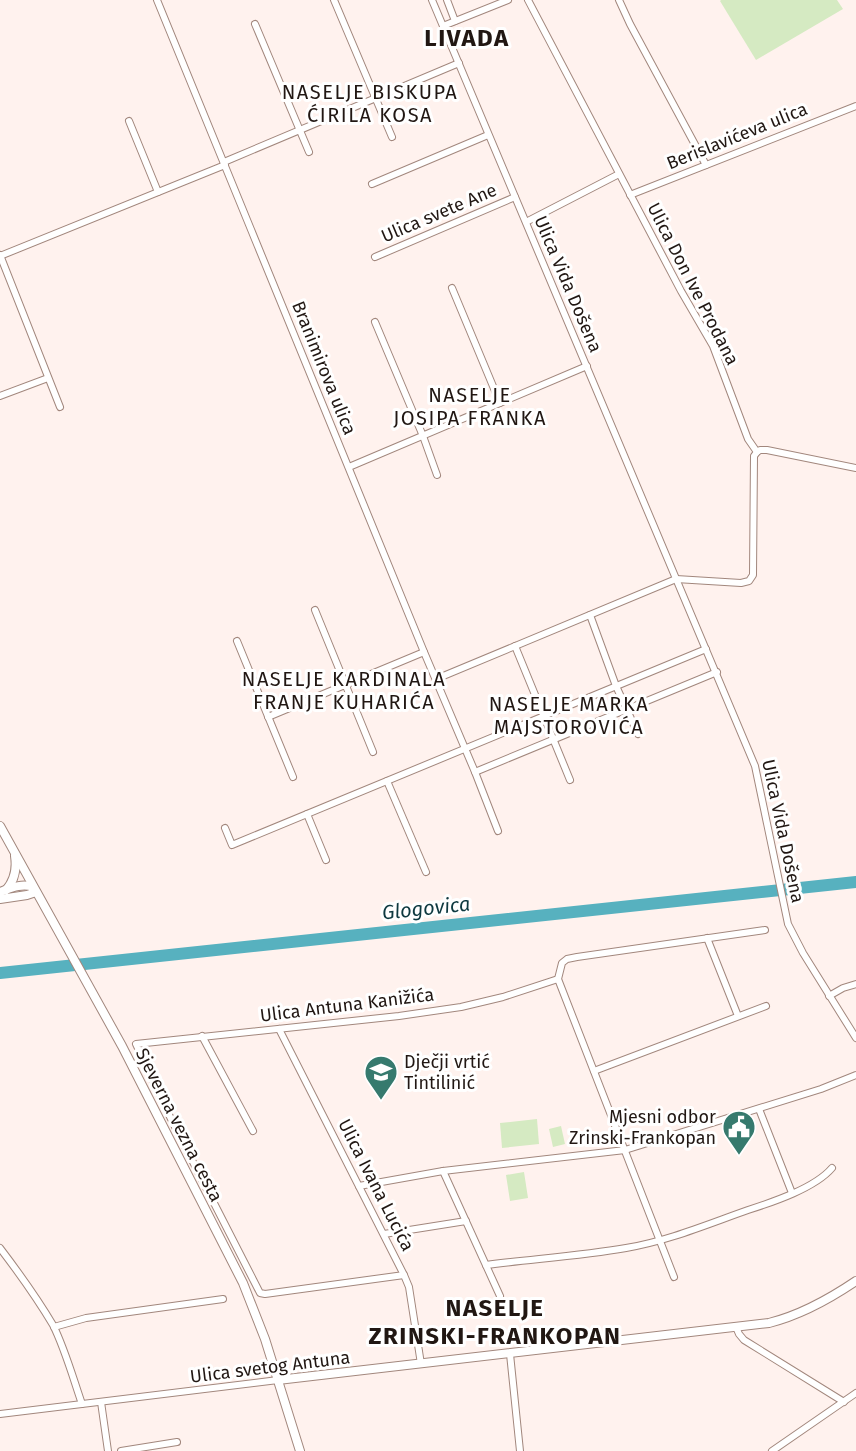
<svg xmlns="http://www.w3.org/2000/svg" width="856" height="1451" viewBox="0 0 856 1451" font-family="'Fira Sans',sans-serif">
<rect width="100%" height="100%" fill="#fff2ee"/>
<g fill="#d5eac2">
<polygon points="721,0 837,0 843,9 756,60 720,1"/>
<polygon points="537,1119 539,1144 502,1148 500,1123"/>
<polygon points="561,1126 565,1144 553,1147 549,1129"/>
<polygon points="524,1172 528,1198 510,1201 506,1175"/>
</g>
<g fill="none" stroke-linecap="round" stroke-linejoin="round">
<polyline stroke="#57b1bf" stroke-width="12" points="0,973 856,882"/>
<g stroke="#a2877d" stroke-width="8">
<g id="minor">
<polyline points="157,0 424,652 475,772 498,831"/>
<polyline points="334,0 392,137"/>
<polyline points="432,0 755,766 788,924 803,953 856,1038"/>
<polyline points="447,0 455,21"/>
<polyline points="619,0 630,24 706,165"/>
<polyline points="255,24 309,152"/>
<polyline points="443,26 508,0"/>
<polyline points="129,121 158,192"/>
<polyline points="224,162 459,63"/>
<polyline points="372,184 488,135"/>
<polyline points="630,195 856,106"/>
<polyline points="526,222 619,174"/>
<polyline points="0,255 60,407"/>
<polyline points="0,256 225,165"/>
<polyline points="375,257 515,197"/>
<polyline points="452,288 500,403"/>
<polyline points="375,322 423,436 437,475"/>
<polyline points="0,396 48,378"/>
<polyline points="757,452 760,450 767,450 856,468"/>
<polyline points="349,467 587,366"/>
<polyline points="315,610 373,752"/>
<polyline points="590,615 616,686 638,734"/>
<polyline points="237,641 293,777"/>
<polyline points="515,646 570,780"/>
<polyline points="436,679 676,579 741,583 749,581 753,575 754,456 757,452 748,439 713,346 681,291 528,0"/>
<polyline points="268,717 424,652"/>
<polyline points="475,772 717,672"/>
<polyline points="387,781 426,872"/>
<polyline points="307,814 326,860"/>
<polyline points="225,828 232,845 706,649"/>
<polyline points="707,938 738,1016"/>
<polyline points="829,996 843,988 856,984"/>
<polyline points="279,1029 404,1275 409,1287 421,1364"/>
<polyline points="202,1036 253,1131"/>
<polyline points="594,1071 766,1006"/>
<polyline points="759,1109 792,1193"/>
<polyline points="443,1171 500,1296"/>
<polyline points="359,1186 443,1171 625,1150 821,1089 856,1075"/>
<polyline points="384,1234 466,1221"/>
<path d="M0,1248C19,1273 37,1298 53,1325C65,1349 73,1378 82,1404"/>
<path d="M486,1265C532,1259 580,1256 626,1248C668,1241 708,1224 748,1210C773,1202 815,1188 832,1168"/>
<polyline points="404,1275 265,1294 260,1293 171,1119 136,1044 399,1016 461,1007 503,997 558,979"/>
<polyline points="674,1277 558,979 562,963 567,959 577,957 765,930"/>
<polyline points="54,1327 86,1318 223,1299"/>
<polyline points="736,1327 739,1334 744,1340 844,1402"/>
<polyline points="510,1354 520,1451"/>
<polyline points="101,1402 108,1451"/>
<polyline points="0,1414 278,1380"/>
<polyline points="121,1451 177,1442"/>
<polyline points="772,1451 856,1393"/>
</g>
</g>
<g stroke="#a2877d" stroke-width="10">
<g id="major">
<polyline points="0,826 122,1046 243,1283 265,1339 300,1451"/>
<path d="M6,890C15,880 17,869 15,856"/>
<path d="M0,892C11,888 22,883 33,887"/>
<polyline points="0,899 27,895 36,892"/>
<path d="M278,1380L769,1323C801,1315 828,1300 856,1281"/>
</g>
</g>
<use href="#minor" stroke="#fff" stroke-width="6"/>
<use href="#major" stroke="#fff" stroke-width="8"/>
</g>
<defs>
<g id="school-pin" transform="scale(1.725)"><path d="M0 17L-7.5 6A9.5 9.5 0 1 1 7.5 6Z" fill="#367a6e" stroke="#fff"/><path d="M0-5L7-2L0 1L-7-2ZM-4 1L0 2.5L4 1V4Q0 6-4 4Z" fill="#fff"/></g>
<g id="civic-pin" transform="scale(1.725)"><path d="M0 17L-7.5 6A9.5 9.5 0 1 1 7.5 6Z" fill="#367a6e" stroke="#fff"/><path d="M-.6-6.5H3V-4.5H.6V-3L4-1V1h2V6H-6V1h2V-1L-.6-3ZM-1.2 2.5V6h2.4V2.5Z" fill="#fff"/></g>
</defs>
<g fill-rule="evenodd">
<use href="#school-pin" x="381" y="1072"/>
<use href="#civic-pin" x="739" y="1127"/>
</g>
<g text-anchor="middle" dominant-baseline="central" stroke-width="6" stroke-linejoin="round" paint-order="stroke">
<g font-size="18" fill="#211713" stroke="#fff">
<text transform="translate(737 136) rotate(-22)">Berislavićeva ulica</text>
<text transform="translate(439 213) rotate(-23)">Ulica svete Ane</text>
<text transform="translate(568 284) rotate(67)">Ulica Vida Došena</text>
<text transform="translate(693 284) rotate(63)">Ulica Don Ive Prodana</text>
<text transform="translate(324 368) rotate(68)">Branimirova ulica</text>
<text transform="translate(783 831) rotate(78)">Ulica Vida Došena</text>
<text transform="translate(347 1005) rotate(-7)">Ulica Antuna Kanižića</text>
<text transform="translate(179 1125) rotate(63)">Sjeverna vezna cesta</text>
<text transform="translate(376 1185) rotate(63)">Ulica Ivana Lucića</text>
<text transform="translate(270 1367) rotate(-7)">Ulica svetog Antuna</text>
</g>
<g font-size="18" fill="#211713" stroke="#fff" text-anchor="start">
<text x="404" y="1062">Dječji vrtić<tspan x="404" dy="21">Tintilinić</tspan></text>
<text x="716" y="1117" text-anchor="end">Mjesni odbor<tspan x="716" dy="21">Zrinski-Frankopan</tspan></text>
</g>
<g font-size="20" letter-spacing="1.5" fill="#211713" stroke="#fff">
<text x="370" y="92">NASELJE BISKUPA<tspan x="370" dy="23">ĆIRILA KOSA</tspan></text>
<text x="470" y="395">NASELJE<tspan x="470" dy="23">JOSIPA FRANKA</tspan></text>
<text x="344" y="679">NASELJE KARDINALA<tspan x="344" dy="23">FRANJE KUHARIĆA</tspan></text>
<text x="569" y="704">NASELJE MARKA<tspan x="569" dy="23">MAJSTOROVIĆA</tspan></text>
</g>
<g font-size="20" font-style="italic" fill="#0e3940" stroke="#fff">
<text transform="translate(426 908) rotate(-6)">Glogovica</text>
</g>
<g font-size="24" font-weight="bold" letter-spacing="1.5" fill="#211713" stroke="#fff">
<text x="467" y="38">LIVADA</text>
<text x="495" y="1308">NASELJE<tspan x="495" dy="28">ZRINSKI-FRANKOPAN</tspan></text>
</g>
</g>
</svg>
